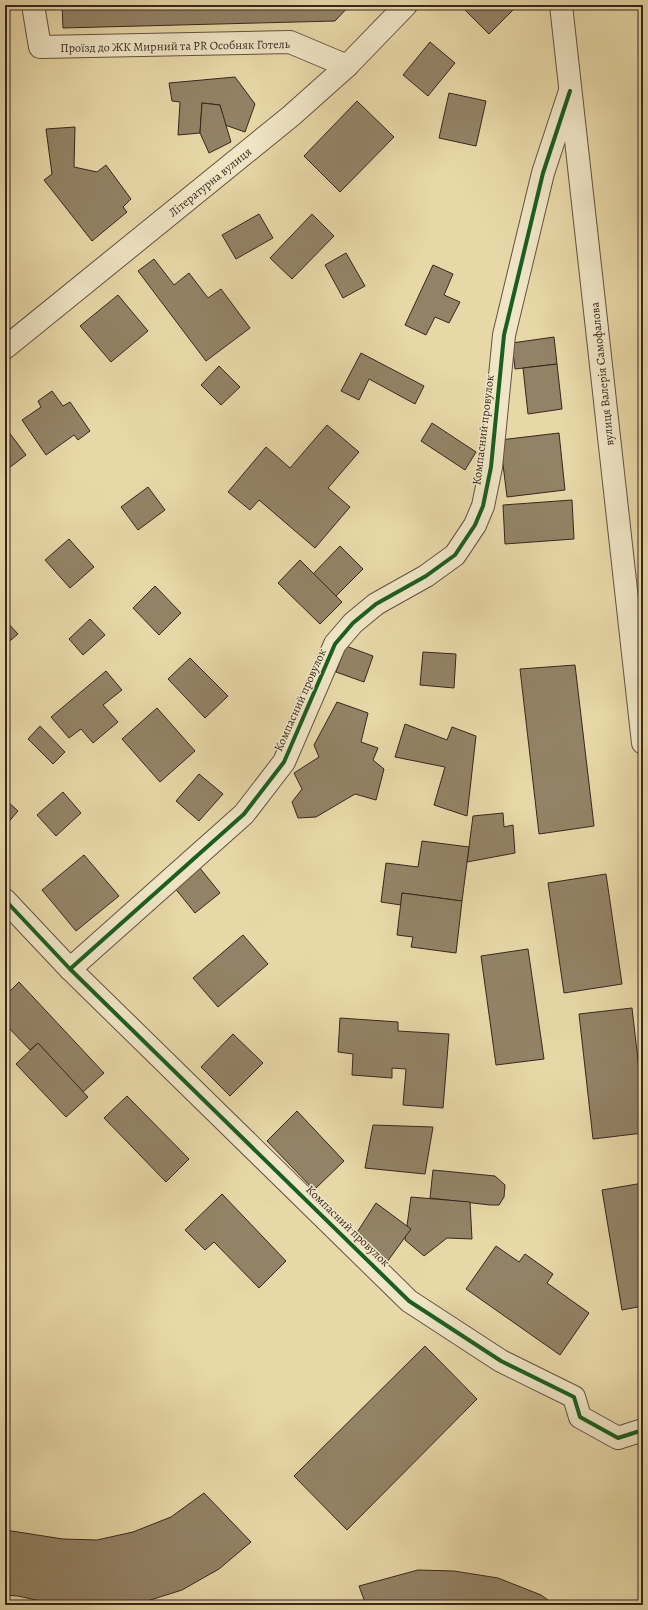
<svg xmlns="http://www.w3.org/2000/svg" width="648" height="1610" viewBox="0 0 648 1610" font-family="Alegreya,serif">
<rect width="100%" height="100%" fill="#e8d8a8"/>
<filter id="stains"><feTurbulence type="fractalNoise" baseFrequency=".005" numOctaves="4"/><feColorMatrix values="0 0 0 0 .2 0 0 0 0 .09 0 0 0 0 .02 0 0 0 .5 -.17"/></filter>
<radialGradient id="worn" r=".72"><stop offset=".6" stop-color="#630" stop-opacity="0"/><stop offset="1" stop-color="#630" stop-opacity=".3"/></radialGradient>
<g fill="#938366" stroke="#37261e">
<polygon points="62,5 350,5 335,21 63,28"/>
<polygon points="460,5 518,5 489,34"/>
<polygon points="430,42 455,63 428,96 403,75"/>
<polygon points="235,77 255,104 245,132 225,125 220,105 202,103 200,133 178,135 180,102 172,101 169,83"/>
<polygon points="449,93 486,101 476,146 439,138"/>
<polygon points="357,101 394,137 340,192 304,156"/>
<polygon points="202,103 220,105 231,142 209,153 200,133"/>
<polygon points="75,127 74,167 97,172 106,165 131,199 123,207 127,212 92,241 44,180 52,174 46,129"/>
<polygon points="259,214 273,238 236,259 222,235"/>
<polygon points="312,214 334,236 292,279 270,258"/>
<polygon points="346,253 365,286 343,298 325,265"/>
<polygon points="154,259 174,285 189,273 208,298 221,289 250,328 206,361 138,271"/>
<polygon points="433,265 453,274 444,295 460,302 449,323 435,317 426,335 405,325"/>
<polygon points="118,295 148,331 111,362 80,326"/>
<polygon points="554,337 557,364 515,369 512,343"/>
<polygon points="361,353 424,386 415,404 369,379 359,400 341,391"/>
<polygon points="557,364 562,409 528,414 523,368"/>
<polygon points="219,366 240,387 221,405 201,385"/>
<polygon points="52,391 63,406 70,402 90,431 78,440 74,435 46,455 22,420 41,407 38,401"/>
<polygon points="432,423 476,452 465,470 421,441"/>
<polygon points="327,425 359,452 328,488 350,507 315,548 259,500 250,510 228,492 266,447 290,468"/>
<polygon points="5,427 26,455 5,471"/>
<polygon points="559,433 565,490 507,497 500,440"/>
<polygon points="148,487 165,510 138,530 121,507"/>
<polygon points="572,500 574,539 505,544 503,505"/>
<polygon points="69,539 94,567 70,588 45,560"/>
<polygon points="340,546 363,569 336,596 313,574"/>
<polygon points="300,560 342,602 320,624 278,583"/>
<polygon points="155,586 181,613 159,635 133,608"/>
<polygon points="90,619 105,635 83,655 69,639"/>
<polygon points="5,620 18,634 5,645"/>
<polygon points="346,646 373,656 364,682 336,672"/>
<polygon points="423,652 456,654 454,688 420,685"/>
<polygon points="190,658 228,696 205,718 168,679"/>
<polygon points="575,665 594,826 539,834 520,669"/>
<polygon points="106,671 122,690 103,705 118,722 93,743 81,729 69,738 51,717"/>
<polygon points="337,702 368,713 361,742 378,748 373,760 384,769 376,800 355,794 316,817 298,818 292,802 302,789 294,773 319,757 314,745"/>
<polygon points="157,708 195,751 160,782 122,739"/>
<polygon points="405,724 447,740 452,727 476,736 467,816 434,805 445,767 395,757"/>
<polygon points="40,726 65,752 53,764 28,739"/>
<polygon points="199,774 223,794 199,821 176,801"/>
<polygon points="63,792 81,813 56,836 37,815"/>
<polygon points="5,799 18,811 5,826"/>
<polygon points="503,813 504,827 513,825 515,853 467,862 473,816"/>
<polygon points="422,841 469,847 462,901 402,893 401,905 381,902 386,863 418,867"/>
<polygon points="84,855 119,896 76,931 42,890"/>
<polygon points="199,867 220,893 195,913 174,887"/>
<polygon points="606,874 622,984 564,993 548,883"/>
<polygon points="402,893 462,901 456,953 411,947 413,937 397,935"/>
<polygon points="243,935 268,964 218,1007 193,978"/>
<polygon points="528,949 544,1059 496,1065 481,956"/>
<polygon points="19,982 104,1073 83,1092 38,1043 30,1050 5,1024 5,996"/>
<polygon points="632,1008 643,1104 643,1133 593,1139 579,1014"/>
<polygon points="340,1018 398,1022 398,1031 449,1034 443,1108 403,1105 406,1069 392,1068 392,1078 352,1075 353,1054 338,1052"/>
<polygon points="233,1034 263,1063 230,1096 201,1067"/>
<polygon points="38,1043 88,1097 66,1117 16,1064"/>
<polygon points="127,1096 189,1159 166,1182 104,1118"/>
<polygon points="297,1111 344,1161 314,1190 267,1141"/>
<polygon points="373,1125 433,1127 425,1174 365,1168"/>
<polygon points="433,1170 495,1176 505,1185 504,1197 499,1205 490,1205 430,1198"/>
<polygon points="643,1183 643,1306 622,1310 602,1190"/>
<polygon points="222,1194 286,1261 259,1288 214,1242 205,1250 185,1230"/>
<polygon points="411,1197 470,1202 472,1239 447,1238 424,1256 405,1240"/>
<polygon points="376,1203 411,1229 387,1262 356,1234"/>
<polygon points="496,1246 519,1262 525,1254 553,1274 547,1283 589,1313 560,1355 466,1289"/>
<polygon points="425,1346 477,1399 347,1530 294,1476"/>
<polygon points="204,1493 251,1542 219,1569 182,1590 144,1602 116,1605 59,1605 18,1596 5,1595 5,1530 63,1539 97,1540 133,1532 171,1517"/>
<polygon points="418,1570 454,1571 498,1578 541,1595 555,1605 366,1605 359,1586"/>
</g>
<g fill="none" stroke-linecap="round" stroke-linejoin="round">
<g stroke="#635240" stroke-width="24">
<g id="minor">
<polyline points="33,5 40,47 290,42 347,66"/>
<polyline points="5,348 291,116 347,66 406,5"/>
<polyline points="5,900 70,969 409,1301 501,1361 574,1397 580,1417 618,1438 643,1430"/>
<polyline points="70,969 244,814 284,762 335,644 353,623 376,604 426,576 455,555 475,525 483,506 491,467 504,335 543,173 570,91"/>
</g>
</g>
<g stroke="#635240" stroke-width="24">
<polyline id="tertiary" points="561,5 643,743"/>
</g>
<use href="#minor" stroke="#f0e6c6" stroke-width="22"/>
<use href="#tertiary" stroke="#f0e6c6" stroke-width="22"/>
<g stroke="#f0e6c6" stroke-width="6">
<g id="cycleway">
<polyline points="5,900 70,969 409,1301 501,1361 574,1397 580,1417 618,1438 643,1430"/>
<polyline points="70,969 244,814 284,762 335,644 353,623 376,604 426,576 455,555 475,525 483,506 491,467 504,335 543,173 570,91"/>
</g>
</g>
<use href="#cycleway" stroke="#1b5e20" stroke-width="4"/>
</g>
<g text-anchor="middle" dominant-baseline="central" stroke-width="3" stroke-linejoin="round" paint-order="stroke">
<g font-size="12" fill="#37261e" stroke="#f0e6c6">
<text transform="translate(175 46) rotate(-1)">Проїзд до ЖК Мирний та PR Особняк Готель</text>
<text transform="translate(210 182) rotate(-39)">Літературна вулиця</text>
<text transform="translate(602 374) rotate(-96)">вулиця Валерія Самофалова</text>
<text transform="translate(483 430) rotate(-83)">Компасний провулок</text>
<text transform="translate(300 700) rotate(-66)">Компасний провулок</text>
<text transform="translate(348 1226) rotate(44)">Компасний провулок</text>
</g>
</g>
<rect width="648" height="1610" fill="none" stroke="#e8d8a8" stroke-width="20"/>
<rect x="6" y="6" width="636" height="1598" fill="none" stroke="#37261e" stroke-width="2"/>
<rect x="10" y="10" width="628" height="1590" fill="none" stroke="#37261e"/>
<rect width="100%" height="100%" filter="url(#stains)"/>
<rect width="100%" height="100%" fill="url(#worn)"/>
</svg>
